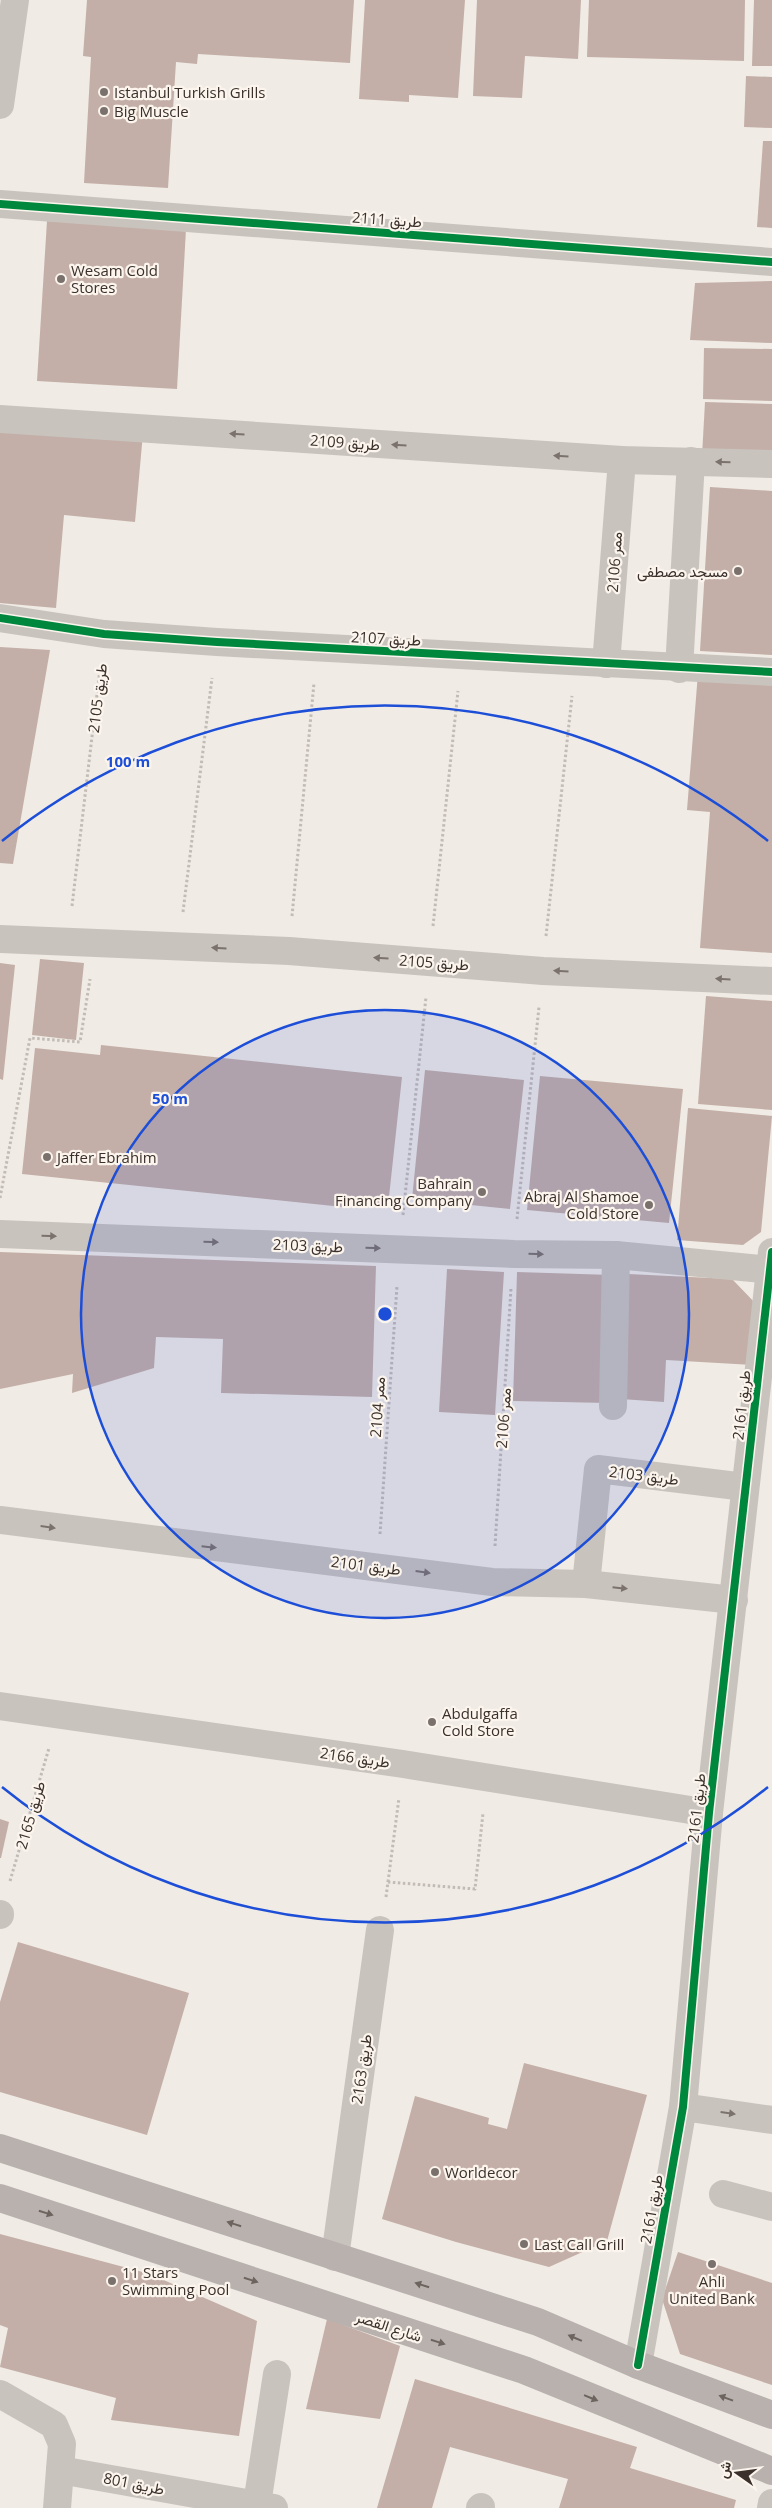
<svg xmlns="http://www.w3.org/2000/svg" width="772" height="2508" viewBox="0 0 772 2508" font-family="'Open Sans',Vazirmatn,sans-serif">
<rect width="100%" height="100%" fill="#f0ebe5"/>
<g fill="#c3afa7">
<polygon points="87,0 354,0 350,63 198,54 197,64 176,62 168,188 84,183 91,57 83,56"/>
<polygon points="365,0 465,0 458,98 409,95 409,102 359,99"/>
<polygon points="477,0 581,0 578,59 525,56 522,98 473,96"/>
<polygon points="589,0 745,0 744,61 587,57"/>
<polygon points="754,0 772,0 772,66 752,66"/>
<polygon points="746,76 772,77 772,128 744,127"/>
<polygon points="763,141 772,141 772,228 757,227"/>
<polygon points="47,221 186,229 177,389 37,381"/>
<polygon points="772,281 772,343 690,340 695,283"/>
<polygon points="704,348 772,349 772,401 703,399"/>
<polygon points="705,402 772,404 772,459 702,456"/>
<polygon points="0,420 143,433 135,522 64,515 56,608 0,603"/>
<polygon points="710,487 772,491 772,655 700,651"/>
<polygon points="0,647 50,650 13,864 0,863"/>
<polygon points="698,673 772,679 772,953 700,948 710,812 687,810"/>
<polygon points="40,959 84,963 76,1040 32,1035"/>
<polygon points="0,963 15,965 3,1080 0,1079"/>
<polygon points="706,996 772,1001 772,1110 698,1104"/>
<polygon points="101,1045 402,1077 388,1206 343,1202 343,1207 22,1174 35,1048 100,1055"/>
<polygon points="425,1070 524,1080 510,1209 412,1199"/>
<polygon points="540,1076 683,1089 669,1223 527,1210"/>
<polygon points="688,1108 772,1116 761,1232 743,1245 677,1240"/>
<polygon points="0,1252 376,1266 372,1397 221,1393 223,1339 156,1337 154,1368 72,1393 73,1374 0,1389"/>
<polygon points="447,1269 504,1272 495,1415 439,1412"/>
<polygon points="517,1272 612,1275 608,1403 513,1401"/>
<polygon points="628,1274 732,1279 757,1305 753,1365 666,1360 664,1402 621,1399"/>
<polygon points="0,1819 9,1822 1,1858 0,1858"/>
<polygon points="18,1942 189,1993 147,2135 0,2092 0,2002"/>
<polygon points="524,2063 647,2095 607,2241 549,2267 456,2242 382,2219 415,2096 489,2118 488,2124 507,2129"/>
<polygon points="0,2234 150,2274 257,2321 239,2436 111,2420 116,2398 0,2367 8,2328 0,2325"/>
<polygon points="678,2252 772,2283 772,2385 680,2354 662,2299"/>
<polygon points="327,2319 400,2346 380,2419 306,2409"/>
<polygon points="415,2379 637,2447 630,2468 736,2500 734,2508 559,2508 568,2479 450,2447 432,2508 377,2508"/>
</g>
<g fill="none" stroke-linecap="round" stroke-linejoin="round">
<g stroke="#c2bbb6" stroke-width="3" stroke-dasharray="2.5 2.5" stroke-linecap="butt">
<polyline points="72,906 100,669"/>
<polyline points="183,912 212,678"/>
<polyline points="292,916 314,683"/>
<polyline points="433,926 458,691"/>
<polyline points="546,936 572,696"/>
<polyline points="0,1198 30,1038 80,1042 90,979"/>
<polyline points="403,1215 426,997"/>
<polyline points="517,1219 539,1007"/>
<polyline points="380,1534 397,1286"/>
<polyline points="495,1546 511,1288"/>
<polyline points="10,1881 49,1748"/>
<polyline points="388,1882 399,1798"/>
<polyline points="386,1897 388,1882 475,1889 483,1813"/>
</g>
<g stroke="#c9c3be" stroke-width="28">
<polyline points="0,105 15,0"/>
<polyline points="0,204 772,262"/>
<polyline points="0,419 622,460 772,464"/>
<polyline points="0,618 104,634 217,642 772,672"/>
<polyline points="606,664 622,460"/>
<polyline points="679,669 691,461"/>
<polyline points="0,939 289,951 543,971 772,981"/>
<polyline points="0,1234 514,1254 616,1255 772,1270"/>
<polyline points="613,1406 616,1255"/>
<polyline points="0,1520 492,1582 586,1584 734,1600"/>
<polyline points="586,1584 598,1469 745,1487"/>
<polyline points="0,1706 403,1764 709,1813"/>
<polyline points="0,1915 0,1914"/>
<polyline points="683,2107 772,2120"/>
<polyline points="723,2194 772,2207"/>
<polyline points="335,2257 380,1930"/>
<polyline points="638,2365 683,2107 709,1813 772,1252"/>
<polyline points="0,2394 54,2425 62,2444 57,2508"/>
<polyline points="60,2470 274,2508"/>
<polyline points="257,2504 277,2374"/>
<polyline points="480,2508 481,2507"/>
<polyline points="771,2508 772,2503"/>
</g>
<g stroke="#b8b1ad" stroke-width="28">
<polyline points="0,2148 538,2322 638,2365 772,2415"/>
<polyline points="0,2198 524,2370 772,2471"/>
</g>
<g stroke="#fbf5ee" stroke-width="11">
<g id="cycleway">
<polyline points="0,204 772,262"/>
<polyline points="0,618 104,634 217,642 772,672"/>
<polyline points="638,2365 683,2107 709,1813 772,1252"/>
</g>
</g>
<use href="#cycleway" stroke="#00873e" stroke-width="8"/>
</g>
<defs><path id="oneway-solid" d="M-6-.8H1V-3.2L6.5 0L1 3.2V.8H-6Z" transform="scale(1.25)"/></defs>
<g fill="#7b726d">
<use href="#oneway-solid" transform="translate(237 434) rotate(-176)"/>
<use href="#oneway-solid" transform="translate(399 445) rotate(-176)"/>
<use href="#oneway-solid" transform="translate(561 456) rotate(-176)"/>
<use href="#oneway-solid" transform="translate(723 462) rotate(-178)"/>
<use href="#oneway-solid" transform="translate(219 948) rotate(-177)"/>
<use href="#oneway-solid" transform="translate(381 958) rotate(-176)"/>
<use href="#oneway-solid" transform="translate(561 971) rotate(-177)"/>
<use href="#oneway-solid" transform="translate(723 979) rotate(-177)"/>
<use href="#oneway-solid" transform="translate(49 1236) rotate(2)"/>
<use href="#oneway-solid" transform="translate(211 1242) rotate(2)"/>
<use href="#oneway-solid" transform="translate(373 1248) rotate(2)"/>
<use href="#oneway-solid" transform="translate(536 1254) rotate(1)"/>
<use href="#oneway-solid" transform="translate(48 1527) rotate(8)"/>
<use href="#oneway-solid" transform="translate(209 1547) rotate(6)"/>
<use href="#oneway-solid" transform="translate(423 1572) rotate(8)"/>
<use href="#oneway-solid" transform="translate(620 1588) rotate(6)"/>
<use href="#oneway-solid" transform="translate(728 2113) rotate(8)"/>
</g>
<g fill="#6d645f">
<use href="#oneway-solid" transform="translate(46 2213) rotate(18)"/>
<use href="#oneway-solid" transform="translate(234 2224) rotate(-162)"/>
<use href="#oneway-solid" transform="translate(251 2280) rotate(18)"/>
<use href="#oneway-solid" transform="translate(422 2285) rotate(-162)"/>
<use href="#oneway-solid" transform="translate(575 2338) rotate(-157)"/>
<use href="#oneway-solid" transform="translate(438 2342) rotate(18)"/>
<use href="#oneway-solid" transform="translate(591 2398) rotate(22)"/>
<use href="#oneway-solid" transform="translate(726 2398) rotate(-160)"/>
</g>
<circle cx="385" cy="1314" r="304" fill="#1d4ed8" fill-opacity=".12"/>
<g fill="none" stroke="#1d4ed8" stroke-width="2.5">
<circle cx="385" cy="1314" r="304"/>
<path d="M768 1787A609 609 0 0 1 2 1787M2 841A609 609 0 0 1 768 841"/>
</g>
<g fill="#7a716c" stroke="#fbf5ee" stroke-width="2">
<circle cx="104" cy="92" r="5"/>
<circle cx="104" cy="111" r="5"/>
<circle cx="61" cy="279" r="5"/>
<circle cx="738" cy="571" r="5"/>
<circle cx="47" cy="1157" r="5"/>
<circle cx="482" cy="1192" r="5"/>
<circle cx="649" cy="1205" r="5"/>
<circle cx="432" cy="1722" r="5"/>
<circle cx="435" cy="2172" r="5"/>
<circle cx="524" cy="2244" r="5"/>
<circle cx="712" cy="2264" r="5"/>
<circle cx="112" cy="2281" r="5"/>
</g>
<g text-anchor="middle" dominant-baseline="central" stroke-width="4.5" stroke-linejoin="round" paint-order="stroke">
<g font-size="15" fill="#3b302b" stroke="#fbf5ee" text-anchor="start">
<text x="114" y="92">Istanbul Turkish Grills</text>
<text x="114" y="111">Big Muscle</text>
<text x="71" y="270">Wesam Cold<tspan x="71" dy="17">Stores</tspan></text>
<text x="728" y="571" text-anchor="end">مسجد مصطفى</text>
<text x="57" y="1157">Jaffer Ebrahim</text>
<text x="472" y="1183" text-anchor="end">Bahrain<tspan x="472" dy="17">Financing Company</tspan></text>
<text x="639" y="1196" text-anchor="end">Abraj Al Shamoe<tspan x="639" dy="17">Cold Store</tspan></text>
<text x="442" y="1713">Abdulgaffa<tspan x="442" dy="17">Cold Store</tspan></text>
<text x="445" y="2172">Worldecor</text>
<text x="534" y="2244">Last Call Grill</text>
<text x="122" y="2272">11 Stars<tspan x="122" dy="17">Swimming Pool</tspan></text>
<text x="712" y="2281" text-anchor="middle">Ahli<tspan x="712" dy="17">United Bank</tspan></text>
</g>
<g font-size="15" fill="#3b302b" stroke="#fbf5ee">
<text transform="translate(387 219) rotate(4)">طريق 2111</text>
<text transform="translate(345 442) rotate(4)">طريق 2109</text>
<text transform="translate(614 562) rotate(-86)">ممر 2106</text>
<text transform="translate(386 638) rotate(3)">طريق 2107</text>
<text transform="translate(97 698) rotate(-83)">طريق 2105</text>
<text transform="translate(434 962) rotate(4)">طريق 2105</text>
<text transform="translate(308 1245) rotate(2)">طريق 2103</text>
<text transform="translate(741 1405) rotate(-84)">طريق 2161</text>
<text transform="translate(377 1407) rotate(-86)">ممر 2104</text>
<text transform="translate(503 1418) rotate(-86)">ممر 2106</text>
<text transform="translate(644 1475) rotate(7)">طريق 2103</text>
<text transform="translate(366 1565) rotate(7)">طريق 2101</text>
<text transform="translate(355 1757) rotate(8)">طريق 2166</text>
<text transform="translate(696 1808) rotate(-84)">طريق 2161</text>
<text transform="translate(30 1815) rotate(-74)">طريق 2165</text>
<text transform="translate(361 2069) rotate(-82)">طريق 2163</text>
<text transform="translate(651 2209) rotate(-80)">طريق 2161</text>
<text transform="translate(389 2326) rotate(18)">شارع القصر</text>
<text transform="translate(134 2483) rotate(11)">طريق 801</text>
</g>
</g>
<circle cx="385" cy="1314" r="8" fill="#1d4ed8" stroke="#fbf5ee" stroke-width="2.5"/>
<g font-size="15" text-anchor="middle" font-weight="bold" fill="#1d4ed8" stroke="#fbf5ee" stroke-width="4.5" stroke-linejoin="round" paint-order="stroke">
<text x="128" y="767">100 m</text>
<text x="170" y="1104">50 m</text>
</g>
<g transform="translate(737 2473) rotate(284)" stroke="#fbf5ee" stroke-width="4" paint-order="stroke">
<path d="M0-4L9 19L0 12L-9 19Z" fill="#3b302b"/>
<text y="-8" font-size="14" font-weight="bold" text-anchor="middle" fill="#3b302b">ش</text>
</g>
</svg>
